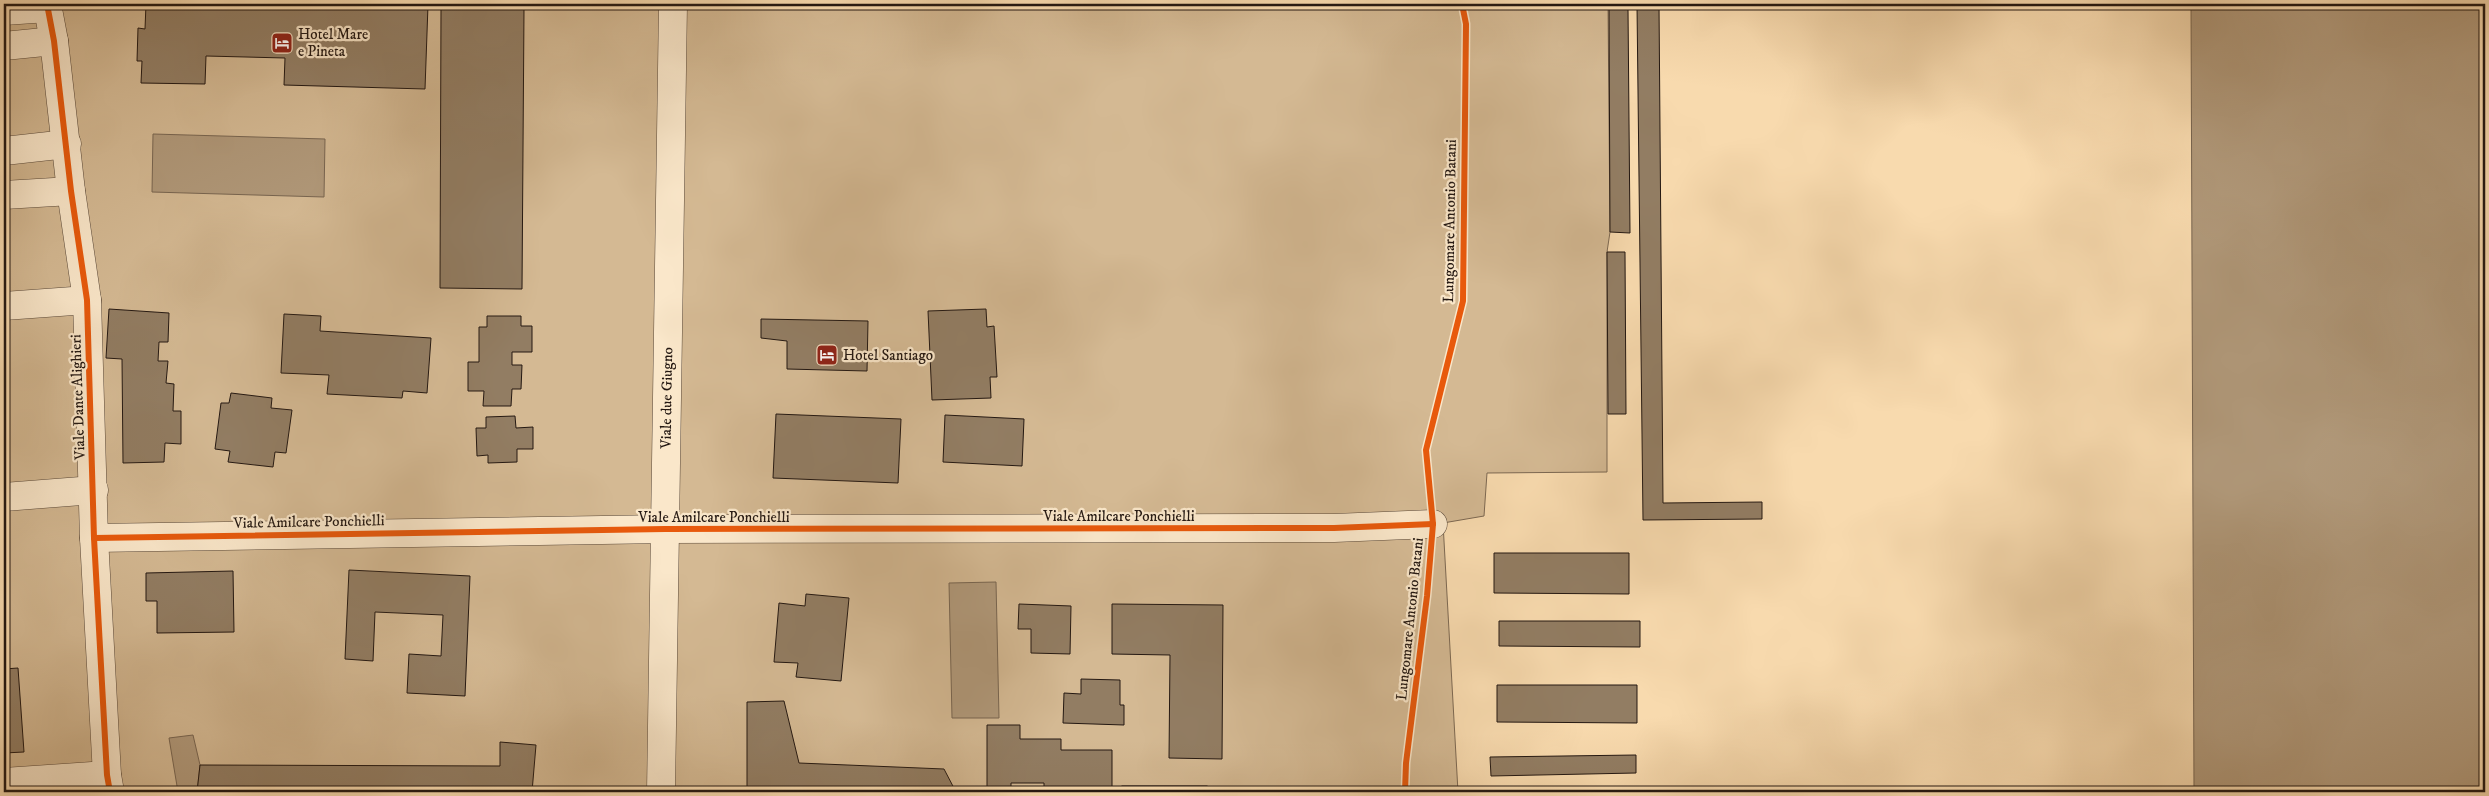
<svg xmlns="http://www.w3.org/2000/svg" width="2489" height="796" viewBox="0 0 2489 796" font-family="'IM FELL DW Pica',serif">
<rect width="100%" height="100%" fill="#f8daae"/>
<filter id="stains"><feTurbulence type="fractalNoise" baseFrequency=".004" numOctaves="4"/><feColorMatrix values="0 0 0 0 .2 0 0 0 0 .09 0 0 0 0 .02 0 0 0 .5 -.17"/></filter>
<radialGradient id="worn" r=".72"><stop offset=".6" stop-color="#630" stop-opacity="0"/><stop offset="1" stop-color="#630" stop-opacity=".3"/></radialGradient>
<polygon fill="#d4b993" stroke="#7c6852" points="4,4 1608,4 1610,232 1607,252 1607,472 1487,473 1484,516 1443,523 1458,792 4,792"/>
<g fill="#b09879" stroke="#786550">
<polygon points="2191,4 2485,4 2485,792 2194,792"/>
<polygon points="153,134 325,139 324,197 152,192"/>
<polygon points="996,582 999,718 952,718 949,583"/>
<polygon points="193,735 200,765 197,792 178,792 169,738"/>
</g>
<g fill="#927d63" stroke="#241812">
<polygon points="146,4 428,5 425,89 284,85 285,58 206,56 205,84 141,83 142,61 137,61 138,28 145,29"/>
<polygon points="1659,4 1663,503 1762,502 1762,519 1643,520 1637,5"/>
<polygon points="441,9 524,9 522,289 440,288"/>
<polygon points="1609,9 1628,9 1630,233 1610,232"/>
<polygon points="1607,252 1625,252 1626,414 1608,414"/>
<polygon points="109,309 169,313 168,342 159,342 158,361 168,361 166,383 174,384 173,411 181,411 181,444 165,443 164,462 123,463 122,359 106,358"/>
<polygon points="986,309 987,327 994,326 997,377 990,377 991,398 932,400 928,311"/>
<polygon points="284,314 321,316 320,331 431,338 427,393 403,391 402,398 327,394 329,375 281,373"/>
<polygon points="487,316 521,316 521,326 532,326 532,352 512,352 512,365 522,365 521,389 512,389 511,406 483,406 484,391 468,391 468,362 479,362 479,327 487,327"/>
<polygon points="761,319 868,321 867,371 787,369 787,341 761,338"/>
<polygon points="231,393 272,398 271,408 292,410 286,453 275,452 273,467 228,462 230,451 215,449 221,403 229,403"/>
<polygon points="776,414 901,419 898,483 773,478"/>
<polygon points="945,415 1024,419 1022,466 943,462"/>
<polygon points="515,416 516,428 533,427 533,449 517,449 517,462 488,463 488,455 477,456 476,428 486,428 486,417"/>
<polygon points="1494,553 1629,553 1629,594 1494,593"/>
<polygon points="349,570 470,576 465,696 407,693 409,654 441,656 443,615 375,612 373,661 345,659"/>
<polygon points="233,571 234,632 157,633 157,601 146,601 146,573"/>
<polygon points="806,594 849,598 841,681 796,677 798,663 774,662 779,603 805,606"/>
<polygon points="1019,604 1071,606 1070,654 1031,653 1031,629 1018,629"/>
<polygon points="1112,604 1223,605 1222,759 1169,758 1170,655 1112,654"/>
<polygon points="1499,621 1640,621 1640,647 1499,646"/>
<polygon points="18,668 24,752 4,753 4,669"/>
<polygon points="1081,679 1120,680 1120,705 1124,705 1124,725 1063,723 1064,693 1081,694"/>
<polygon points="1497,685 1637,685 1637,723 1497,722"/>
<polygon points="784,701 799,763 944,769 956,792 747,792 747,702"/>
<polygon points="987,725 1020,725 1020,739 1061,739 1061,750 1112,750 1112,792 1044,792 1044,783 1011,783 1011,792 987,792"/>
<polygon points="500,742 536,745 532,792 197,792 200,765 500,766"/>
<polygon points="1636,755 1636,773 1491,776 1490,757"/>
<rect x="1122" y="786" width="85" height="6"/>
</g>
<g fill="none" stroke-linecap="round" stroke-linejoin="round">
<g stroke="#594839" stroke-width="29">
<g id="minor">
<polyline points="47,4 54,41 71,191 87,300 94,538 107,775 110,792"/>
<polyline points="4,11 48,8"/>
<polyline points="4,46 54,41"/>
<polyline points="4,151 67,144"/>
<polyline points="4,195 71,191"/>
<polyline points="4,306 87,300"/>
<polyline points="4,497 94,490"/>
<polyline points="94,538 665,529 1334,528 1433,524"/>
<polyline points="4,782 107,775"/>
<polyline points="661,792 673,4"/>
</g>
</g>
<g stroke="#241812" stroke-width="3" stroke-dasharray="4 2.5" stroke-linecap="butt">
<polyline points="1430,493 1426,450 1463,301 1466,24 1462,4"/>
<polyline points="1405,792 1406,763 1430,556"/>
</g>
<use href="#minor" stroke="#fae7ca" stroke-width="28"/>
<g stroke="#fae7ca" stroke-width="9">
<g id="cycleway">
<polyline points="47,4 54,41 71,191 87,300 94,538 107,775 110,792"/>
<polyline points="94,538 665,529 1334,528 1433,524"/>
<polyline points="1405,792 1406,763 1427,596 1433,524 1426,450 1463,301 1466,24 1462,4"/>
</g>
</g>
<use href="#cycleway" stroke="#e8590c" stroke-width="6"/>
</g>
<defs>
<g id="hotel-square" transform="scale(1.125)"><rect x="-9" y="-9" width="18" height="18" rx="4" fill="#8f2418" stroke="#fae7ca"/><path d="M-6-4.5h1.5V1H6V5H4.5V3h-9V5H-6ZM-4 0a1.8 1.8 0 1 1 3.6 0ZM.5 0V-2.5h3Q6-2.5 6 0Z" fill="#fff"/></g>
</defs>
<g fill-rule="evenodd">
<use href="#hotel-square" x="282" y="43"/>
<use href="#hotel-square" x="827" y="355"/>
</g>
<g text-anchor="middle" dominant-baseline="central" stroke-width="4.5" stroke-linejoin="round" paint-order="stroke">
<g font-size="15" fill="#241812" stroke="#fae7ca" text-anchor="start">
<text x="298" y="34">Hotel Mare<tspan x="298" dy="17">e Pineta</tspan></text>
<text x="843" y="355">Hotel Santiago</text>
</g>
<g font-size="15" fill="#241812" stroke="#fae7ca">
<text transform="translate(1450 221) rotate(-89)">Lungomare Antonio Batani</text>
<text transform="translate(78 397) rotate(-92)">Viale Dante Alighieri</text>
<text transform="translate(667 398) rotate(-89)">Viale due Giugno</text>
<text x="1119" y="516">Viale Amilcare Ponchielli</text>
<text x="714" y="517">Viale Amilcare Ponchielli</text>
<text transform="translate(309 522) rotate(-1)">Viale Amilcare Ponchielli</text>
<text transform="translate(1410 619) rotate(-84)">Lungomare Antonio Batani</text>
</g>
</g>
<rect width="2489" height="796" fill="none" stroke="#f8daae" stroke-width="20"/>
<rect x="5" y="5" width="2479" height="786" fill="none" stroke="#241812" stroke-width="2.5"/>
<rect x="10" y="10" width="2469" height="776" fill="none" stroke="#241812"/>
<rect width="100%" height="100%" filter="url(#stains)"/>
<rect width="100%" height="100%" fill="url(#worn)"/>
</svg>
